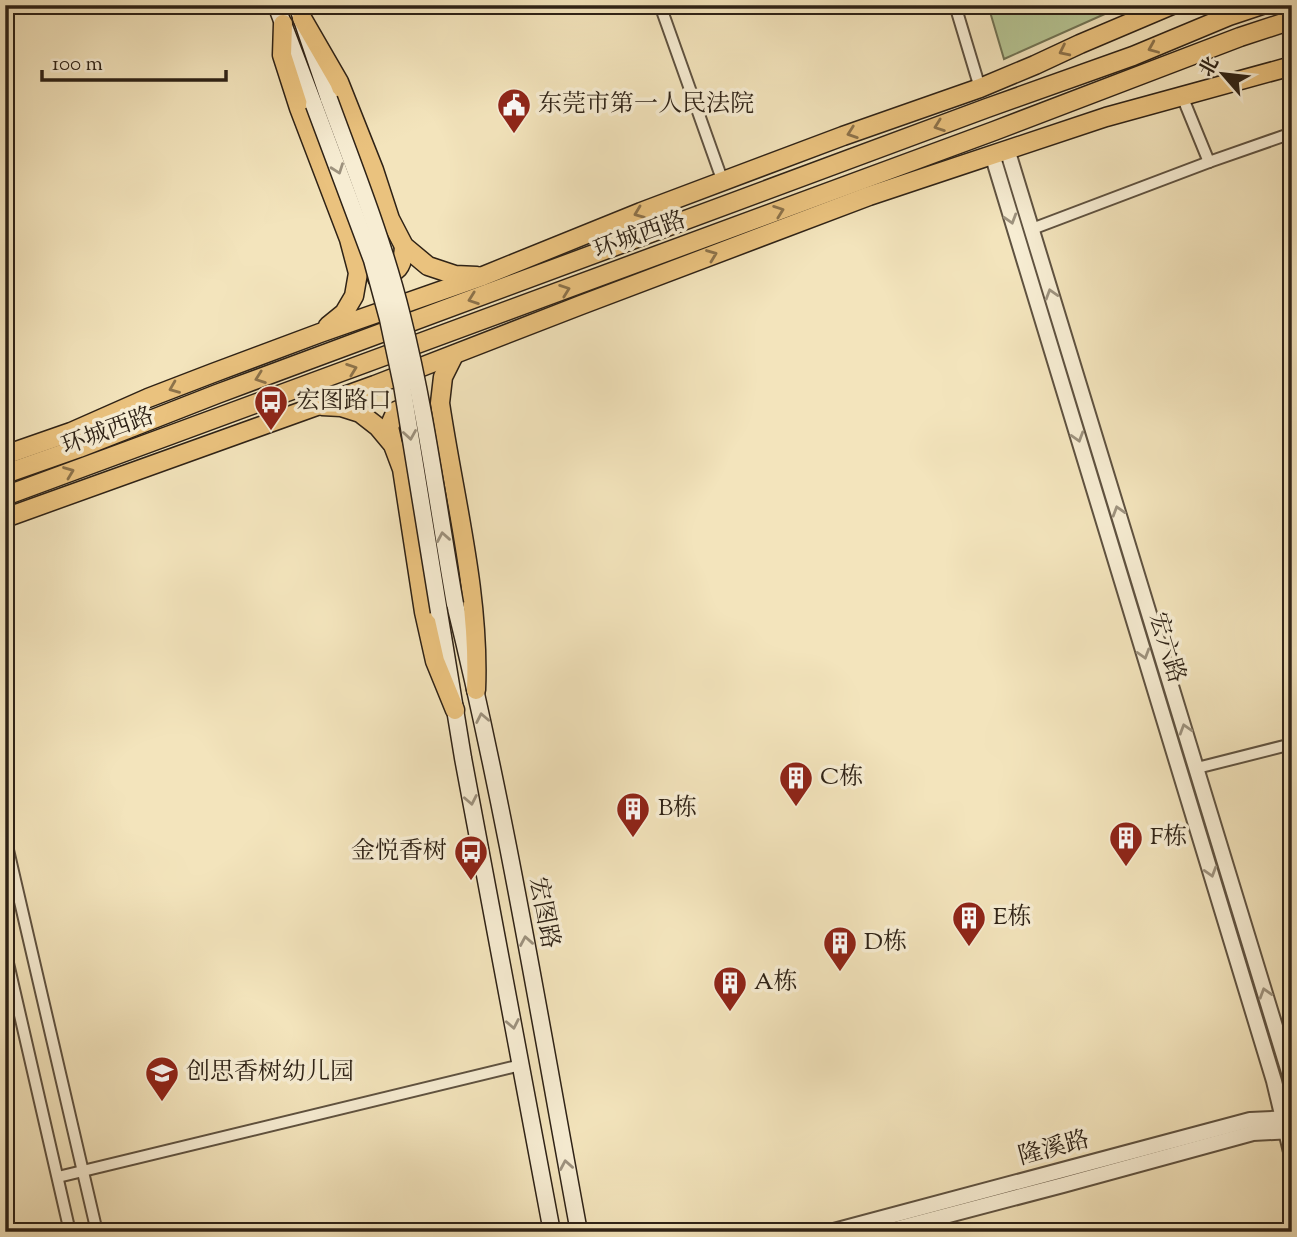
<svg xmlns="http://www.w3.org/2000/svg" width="1297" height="1237" viewBox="0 0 1297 1237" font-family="'Sorts Mill Goudy','Noto Serif SC',serif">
<rect width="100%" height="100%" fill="#f3e4bc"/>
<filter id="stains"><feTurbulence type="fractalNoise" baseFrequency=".00286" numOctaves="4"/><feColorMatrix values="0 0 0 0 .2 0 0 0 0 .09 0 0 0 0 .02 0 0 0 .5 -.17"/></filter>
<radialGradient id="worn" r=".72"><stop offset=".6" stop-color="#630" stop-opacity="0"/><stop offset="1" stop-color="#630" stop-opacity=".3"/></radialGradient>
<polygon fill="#b6c594" stroke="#727455" stroke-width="2" points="988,5 1125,5 1004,59"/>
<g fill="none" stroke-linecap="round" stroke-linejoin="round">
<g stroke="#5f5240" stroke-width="14">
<g id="minor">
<polyline points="660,5 723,182"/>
<polyline points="955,5 980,88"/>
<polyline points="1182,96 1209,162"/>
<polyline points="1032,229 1209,162 1292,133"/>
<polyline points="1197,768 1292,744"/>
<polyline points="5,837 97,1232"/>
<polyline points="5,950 70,1232"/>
<polyline points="58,1177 521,1065"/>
</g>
</g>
<g stroke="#5f5240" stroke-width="18">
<g id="tertiary">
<polyline points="1007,149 1292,1082"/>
<polyline points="992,154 1274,1081 1292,1156"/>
<polyline points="830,1232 1250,1120 1290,1118"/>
<polyline points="884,1232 1063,1185 1253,1133 1292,1131"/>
</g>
</g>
<g stroke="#2e2216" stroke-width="19">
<g id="secondary">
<polyline points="276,5 314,105"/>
<polyline points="297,5 329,99"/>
<path d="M455,604C506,811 540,1022 579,1232"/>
<polyline points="439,612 463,758 552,1232"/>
</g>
</g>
<g stroke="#2e2216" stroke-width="21">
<g id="primary">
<polyline points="302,18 339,82 374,170 390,219 404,246 428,266 455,275 477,276"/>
<polyline points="283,24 282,55 299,108 349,239 358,273 354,296 344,313 328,326"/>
<path d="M377,278C398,273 403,268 404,246"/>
<path d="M454,355L443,377L440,403C454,498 480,593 476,690"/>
<polyline points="322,406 341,407 360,413 378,427 393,445 402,469 424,612 435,661 455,710"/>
<polyline points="393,445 389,427 396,411 412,404 421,405"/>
<polyline points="5,455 71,432 148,398 213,373 320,333 483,276 641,212 843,136 980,88 1035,65 1080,44 1172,5"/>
<polyline points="5,518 375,385 581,305 869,196 1106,117 1292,66"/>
</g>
</g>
<g stroke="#2e2216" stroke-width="21">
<g id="trunk">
<polyline points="5,474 79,448 217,394 987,108 1133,56 1229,16 1262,5"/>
<polyline points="5,496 994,131 1240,37 1292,20"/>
</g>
</g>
<use href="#minor" stroke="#f7edd3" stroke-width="10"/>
<use href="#tertiary" stroke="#f7edd3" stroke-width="14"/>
<use href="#secondary" stroke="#f7edd3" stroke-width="16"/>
<use href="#primary" stroke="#eac27e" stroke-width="18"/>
<use href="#trunk" stroke="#eac27e" stroke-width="18"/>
<g stroke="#2e2216" stroke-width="19" stroke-linecap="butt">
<g id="secondary-bridge">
<path d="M329,99C355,170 384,242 402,316C426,411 438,508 455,604"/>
<polyline points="314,105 372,260 388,319 402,385 439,612"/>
</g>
</g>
<use href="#secondary-bridge" stroke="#f7edd3" stroke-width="16"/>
</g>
<defs><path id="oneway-chevron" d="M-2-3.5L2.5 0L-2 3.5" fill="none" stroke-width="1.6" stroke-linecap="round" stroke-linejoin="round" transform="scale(1.75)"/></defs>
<g stroke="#8c724a">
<use href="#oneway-chevron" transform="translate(1153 48) rotate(157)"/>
<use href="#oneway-chevron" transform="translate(1064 51) rotate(154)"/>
<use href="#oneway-chevron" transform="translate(939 126) rotate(160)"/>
<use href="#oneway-chevron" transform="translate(852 133) rotate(161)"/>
<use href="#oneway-chevron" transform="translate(779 211) rotate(-20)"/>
<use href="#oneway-chevron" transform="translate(639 213) rotate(159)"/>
<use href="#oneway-chevron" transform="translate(712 255) rotate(-21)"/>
<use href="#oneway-chevron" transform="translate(565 290) rotate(-20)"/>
<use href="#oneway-chevron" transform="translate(473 299) rotate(160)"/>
<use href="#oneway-chevron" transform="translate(352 369) rotate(-20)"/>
<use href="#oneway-chevron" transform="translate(260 378) rotate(160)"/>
<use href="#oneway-chevron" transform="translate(174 388) rotate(158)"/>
<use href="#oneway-chevron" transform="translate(69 472) rotate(-21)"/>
</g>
<g stroke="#9d927e">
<use href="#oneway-chevron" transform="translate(338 169) rotate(70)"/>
<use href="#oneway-chevron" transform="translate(1011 219) rotate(73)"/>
<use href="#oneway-chevron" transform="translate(1051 294) rotate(-107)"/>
<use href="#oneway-chevron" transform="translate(410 435) rotate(81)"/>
<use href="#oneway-chevron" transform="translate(1078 437) rotate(73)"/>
<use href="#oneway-chevron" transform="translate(1118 511) rotate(-107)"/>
<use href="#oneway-chevron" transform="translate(443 537) rotate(-100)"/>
<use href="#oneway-chevron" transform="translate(1144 654) rotate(73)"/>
<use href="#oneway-chevron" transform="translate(482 718) rotate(-101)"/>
<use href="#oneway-chevron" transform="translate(1185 729) rotate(-107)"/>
<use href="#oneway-chevron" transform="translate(471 800) rotate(79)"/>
<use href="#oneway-chevron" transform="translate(1211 872) rotate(73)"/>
<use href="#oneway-chevron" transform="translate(526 941) rotate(-100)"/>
<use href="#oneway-chevron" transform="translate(1265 993) rotate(-107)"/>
<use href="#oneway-chevron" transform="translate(513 1024) rotate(79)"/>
<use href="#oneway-chevron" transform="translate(566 1165) rotate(-100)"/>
</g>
<defs>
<g id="civic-pin" transform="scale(1.75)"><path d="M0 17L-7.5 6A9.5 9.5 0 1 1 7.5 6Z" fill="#8f2418" stroke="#f7edd3"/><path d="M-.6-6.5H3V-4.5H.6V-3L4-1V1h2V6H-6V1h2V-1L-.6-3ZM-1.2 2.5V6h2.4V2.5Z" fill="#fff"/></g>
<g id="bus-pin" transform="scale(1.75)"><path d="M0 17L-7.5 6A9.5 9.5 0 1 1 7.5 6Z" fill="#8f2418" stroke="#f7edd3"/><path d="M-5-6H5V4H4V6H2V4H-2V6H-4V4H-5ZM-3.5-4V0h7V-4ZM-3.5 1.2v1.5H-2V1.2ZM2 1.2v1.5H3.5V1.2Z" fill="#fff"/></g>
<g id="building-pin" transform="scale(1.75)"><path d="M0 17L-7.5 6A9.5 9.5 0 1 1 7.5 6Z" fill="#8f2418" stroke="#f7edd3"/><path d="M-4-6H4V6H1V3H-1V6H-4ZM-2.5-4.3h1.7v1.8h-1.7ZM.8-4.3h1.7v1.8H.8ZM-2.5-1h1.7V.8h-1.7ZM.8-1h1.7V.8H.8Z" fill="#fff"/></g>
<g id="school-pin" transform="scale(1.75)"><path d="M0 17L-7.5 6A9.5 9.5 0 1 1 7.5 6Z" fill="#8f2418" stroke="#f7edd3"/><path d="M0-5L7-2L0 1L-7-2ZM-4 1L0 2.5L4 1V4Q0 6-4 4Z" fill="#fff"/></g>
</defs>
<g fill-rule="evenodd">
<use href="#civic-pin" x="514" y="105"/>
<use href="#bus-pin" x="271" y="402"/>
<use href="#building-pin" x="796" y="778"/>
<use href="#building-pin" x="633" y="809"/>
<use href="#building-pin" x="1126" y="838"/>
<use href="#bus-pin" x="471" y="852"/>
<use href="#building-pin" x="969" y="918"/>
<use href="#building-pin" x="840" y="943"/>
<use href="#building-pin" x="730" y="983"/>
<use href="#school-pin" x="162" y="1073"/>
</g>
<g text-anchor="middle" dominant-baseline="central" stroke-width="7" stroke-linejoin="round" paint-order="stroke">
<g font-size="24" fill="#2e2216" stroke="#f7edd3" text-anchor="start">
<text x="538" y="105">东莞市第一人民法院</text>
<text x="296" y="402">宏图路口</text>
<text x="820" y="778">C栋</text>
<text x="658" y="809">B栋</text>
<text x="1150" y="838">F栋</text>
<text x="447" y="852" text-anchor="end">金悦香树</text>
<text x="993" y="918">E栋</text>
<text x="864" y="943">D栋</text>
<text x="754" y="983">A栋</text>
<text x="186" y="1073">创思香树幼儿园</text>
</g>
<g font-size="24" fill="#2e2216" stroke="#f7edd3">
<text transform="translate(640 236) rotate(-20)">环城西路</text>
<text transform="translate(108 432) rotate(-20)">环城西路</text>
<text transform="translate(1166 648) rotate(73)">宏六路</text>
<text transform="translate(543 913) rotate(79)">宏图路</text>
<text transform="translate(1054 1149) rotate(-15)">隆溪路</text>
</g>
</g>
<rect width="1297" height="1237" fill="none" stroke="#f3e4bc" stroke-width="28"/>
<rect x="7" y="7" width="1283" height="1223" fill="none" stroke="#2e2216" stroke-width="3.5"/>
<rect x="14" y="14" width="1269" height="1209" fill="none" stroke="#2e2216" stroke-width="2"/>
<g transform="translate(1223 74) rotate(298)" stroke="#f7edd3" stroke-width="5" paint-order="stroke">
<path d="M0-5L12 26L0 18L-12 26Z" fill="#2e2216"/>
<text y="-10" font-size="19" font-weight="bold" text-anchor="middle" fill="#2e2216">北</text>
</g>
<path d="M42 70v10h184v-10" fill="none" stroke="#2e2216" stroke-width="3.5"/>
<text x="52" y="70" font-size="21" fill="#2e2216" stroke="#f7edd3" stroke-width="5" paint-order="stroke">100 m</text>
<rect width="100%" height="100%" filter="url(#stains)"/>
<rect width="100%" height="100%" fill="url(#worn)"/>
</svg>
